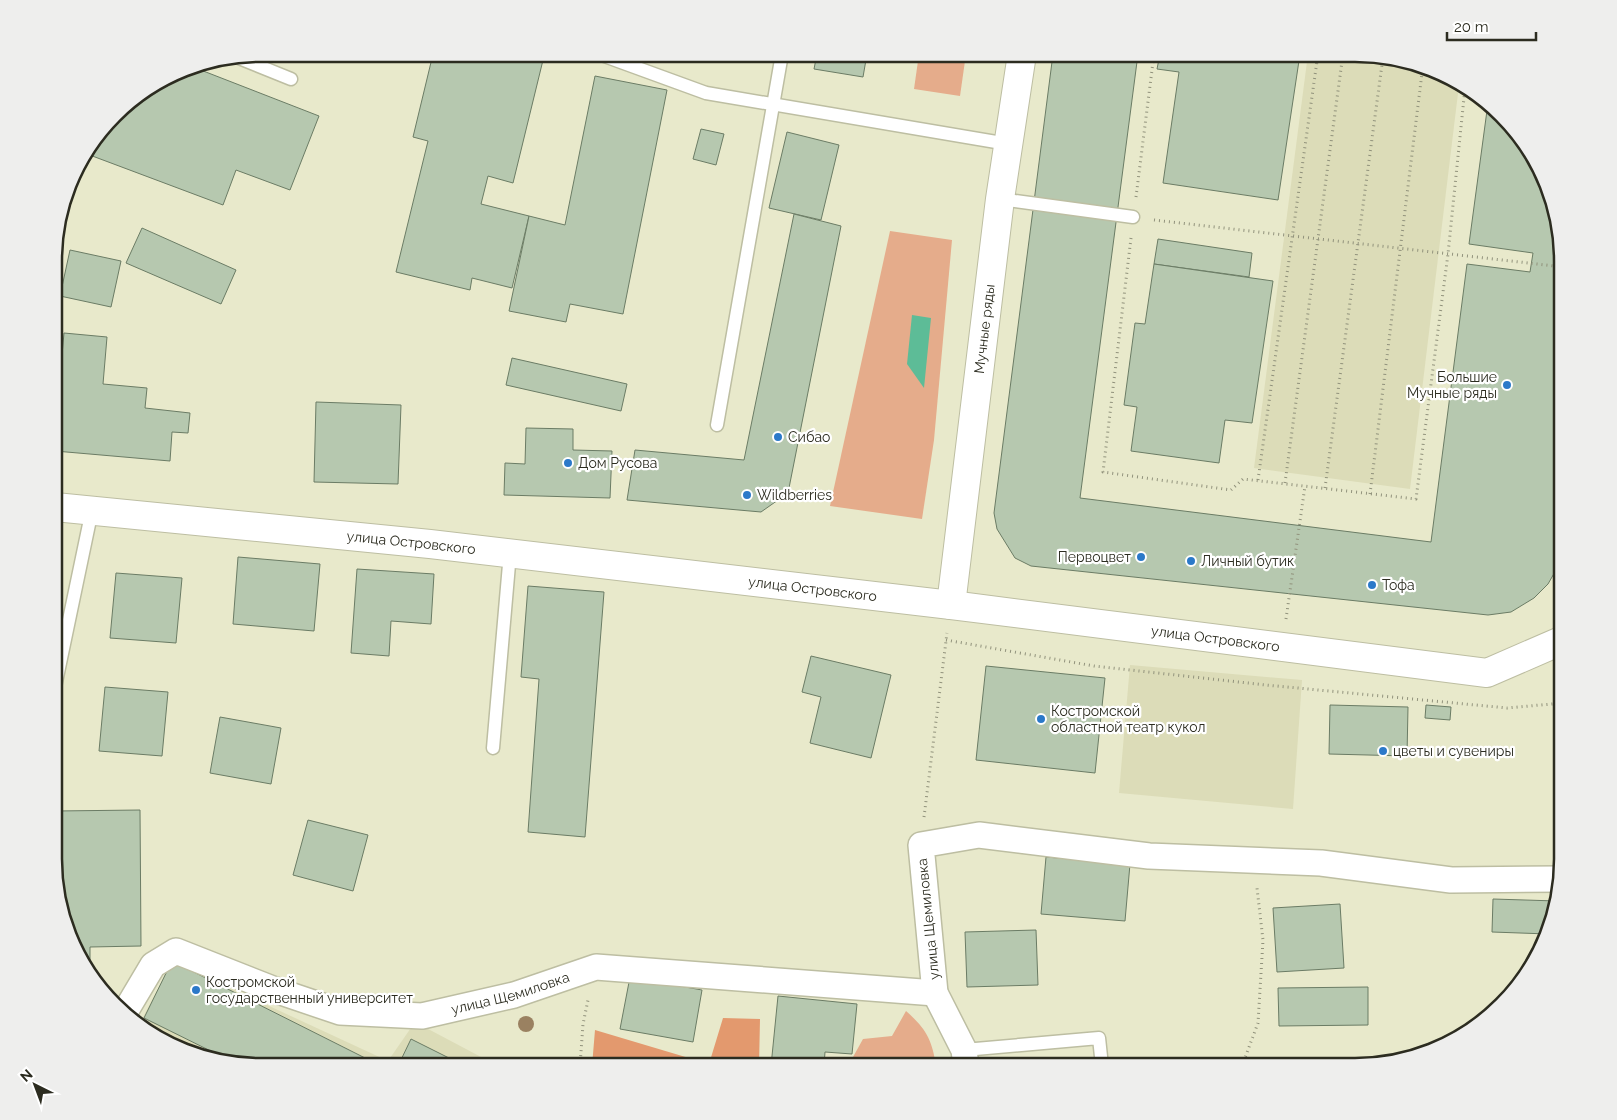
<svg xmlns="http://www.w3.org/2000/svg" width="1617" height="1120" viewBox="0 0 1617 1120" font-family="Raleway,sans-serif">
<rect width="100%" height="100%" fill="#e8e9cb"/>
<g fill="#dcdcb8">
<polygon points="1308,54 1369,54 1423,65 1459,85 1410,489 1254,468"/>
<polygon points="1130,665 1302,680 1293,809 1119,793"/>
<polygon points="172,961 388,1061 415,1022 498,1066 248,1066 194,1055 139,1025"/>
</g>
<g fill="#e5ac8b">
<polygon points="919,54 966,54 960,96 914,89"/>
<polygon points="890,231 952,240 934,440 922,519 830,506"/>
<path d="M906,1011C926,1029 932,1039 936,1066H848L863,1039L892,1036Z"/>
</g>
<polygon fill="#e3996e" points="723,1018 760,1019 759,1066 592,1066 595,1030 709,1064"/>
<polygon fill="#5dbc97" points="912,315 931,318 924,388 907,364"/>
<g fill="#b6c8af" stroke="#6b7c65">
<polygon points="433,54 544,56 513,183 488,176 481,204 529,216 512,288 472,278 470,290 396,272 428,141 413,137"/>
<polygon points="817,54 867,54 863,77 814,69"/>
<polygon points="1053,54 1138,54 1080,498 1431,542 1467,264 1530,272 1533,253 1469,244 1488,103 1536,158 1563,248 1563,515 1556,570 1548,584 1534,598 1511,612 1488,615 1031,566 1015,558 997,529 994,513"/>
<polygon points="1160,54 1300,54 1278,200 1163,183 1179,72 1157,69"/>
<polygon points="193,67 319,116 290,190 236,170 223,205 87,154 124,105 182,69"/>
<polygon points="595,76 667,90 623,314 570,304 566,322 509,311 529,216 565,225"/>
<polygon points="701,129 724,134 716,165 693,159"/>
<polygon points="787,132 839,145 821,220 769,208"/>
<polygon points="794,214 841,226 788,493 761,512 627,500 635,450 744,460"/>
<polygon points="142,228 236,270 221,304 126,263"/>
<polygon points="1158,239 1252,253 1249,277 1154,264"/>
<polygon points="70,250 121,261 111,307 60,296"/>
<polygon points="1154,264 1273,281 1252,423 1225,420 1219,463 1131,451 1137,407 1124,405 1135,323 1145,324"/>
<polygon points="64,333 107,337 103,384 147,388 145,408 190,413 188,433 172,432 170,461 55,451 55,366 61,366"/>
<polygon points="512,358 627,384 621,411 506,385"/>
<polygon points="316,402 401,405 398,484 314,482"/>
<polygon points="526,428 573,429 573,450 612,451 610,498 504,495 505,463 525,464"/>
<polygon points="238,557 320,564 314,631 233,624"/>
<polygon points="357,569 434,574 431,624 391,621 389,656 351,653"/>
<polygon points="116,573 182,578 176,643 110,638"/>
<polygon points="528,586 604,592 585,837 528,832 539,679 521,677"/>
<polygon points="811,656 891,675 871,758 810,743 821,697 802,692"/>
<polygon points="986,666 1105,678 1095,773 976,760"/>
<polygon points="105,687 168,692 162,756 99,751"/>
<polygon points="1330,705 1408,707 1407,756 1329,754"/>
<polygon points="1426,705 1451,707 1450,720 1425,718"/>
<polygon points="220,717 281,728 271,784 210,773"/>
<polygon points="1563,744 1563,804 1561,804"/>
<polygon points="140,810 141,946 90,947 90,972 82,963 55,885 55,811"/>
<polygon points="308,820 368,835 353,891 293,875"/>
<polygon points="1046,857 1130,864 1125,921 1041,914"/>
<polygon points="1493,899 1557,901 1552,926 1548,934 1492,932"/>
<polygon points="1340,904 1344,968 1277,972 1273,908"/>
<polygon points="1036,930 1038,985 967,987 965,932"/>
<polygon points="172,961 381,1066 248,1066 235,1063 144,1018"/>
<polygon points="630,977 702,990 693,1042 620,1029"/>
<polygon points="1368,987 1368,1025 1279,1026 1278,988"/>
<polygon points="778,996 857,1004 852,1054 825,1052 824,1066 771,1066"/>
<polygon points="411,1039 465,1066 398,1066"/>
<polygon points="1055,1062 1055,1066 996,1066"/>
</g>
<g fill="none" stroke-linecap="round" stroke-linejoin="round">
<g stroke="#bdbea2" stroke-width="15">
<g id="service">
<polyline points="599,54 706,93 1008,144"/>
<polyline points="239,58 291,79"/>
<polyline points="1000,199 1133,217"/>
<polyline points="717,425 782,54"/>
<polyline points="55,687 92,510"/>
<polyline points="493,748 510,553"/>
<polyline points="964,1050 1099,1038 1102,1066"/>
</g>
</g>
<g stroke="#bdbea2" stroke-width="28">
<g id="minor">
<path id="s1" d="M125,1012L153,965L176,951L275,990L340,1012L422,1016L514,995L596,967L935,993"/>
<polyline points="966,1066 964,1050 935,993 921,845 979,835 1149,856 1321,863 1451,880 1561,879"/>
</g>
</g>
<g stroke="#bdbea2" stroke-width="30">
<g id="tertiary">
<path id="s2" d="M55,507L430,544L951,605L1487,673L1563,640"/>
<path id="s3" d="M951,605L1000,199L1022,54"/>
</g>
</g>
<g stroke="#91927c" stroke-width="3" stroke-dasharray="1 4" stroke-linecap="butt">
<polyline points="1136,197 1154,54"/>
<polyline points="1154,220 1563,267"/>
<polyline points="1131,238 1103,472 1231,490 1243,479 1416,499 1448,254 1465,88"/>
<polyline points="1258,480 1318,54"/>
<polyline points="1285,483 1343,54"/>
<polyline points="1325,488 1383,57"/>
<polyline points="1370,494 1423,65"/>
<polyline points="1286,619 1305,486"/>
<polyline points="946,640 1094,666 1266,685 1507,708 1563,703"/>
<polyline points="924,817 947,633"/>
<polyline points="580,1066 583,1024 588,1000"/>
<polyline points="1242,1066 1258,1023 1263,940 1257,888"/>
</g>
<use href="#service" stroke="#fff" stroke-width="12"/>
<use href="#minor" stroke="#fff" stroke-width="25"/>
<use href="#tertiary" stroke="#fff" stroke-width="28"/>
</g>
<circle fill="#9a8161" cx="526" cy="1024" r="8"/>
<g fill="#2b79c9" stroke="#fff" stroke-width="2">
<circle cx="1507" cy="385" r="5"/>
<circle cx="778" cy="437" r="5"/>
<circle cx="568" cy="463" r="5"/>
<circle cx="747" cy="495" r="5"/>
<circle cx="1141" cy="557" r="5"/>
<circle cx="1191" cy="561" r="5"/>
<circle cx="1372" cy="585" r="5"/>
<circle cx="1041" cy="719" r="5"/>
<circle cx="1383" cy="751" r="5"/>
<circle cx="196" cy="990" r="5"/>
</g>
<g text-anchor="middle" dominant-baseline="central" stroke-width="4.5" stroke-linejoin="round" paint-order="stroke">
<g font-size="14" fill="#2c2c20" stroke="#fff">
<text stroke="none"><textPath href="#s3" startOffset="278">Мучные ряды</textPath></text>
<text stroke="none"><textPath href="#s2" startOffset="358">улица Островского</textPath></text>
<text stroke="none"><textPath href="#s2" startOffset="762">улица Островского</textPath></text>
<text stroke="none"><textPath href="#s2" startOffset="1168">улица Островского</textPath></text>
<text transform="translate(928 919) rotate(-96)">улица Щемиловка</text>
<text stroke="none"><textPath href="#s1" startOffset="430">улица Щемиловка</textPath></text>
</g>
<g font-size="14" fill="#2c2c20" stroke="#fff" text-anchor="start">
<text x="1497" y="377" text-anchor="end">Большие<tspan x="1497" dy="16">Мучные ряды</tspan></text>
<text x="788" y="437">Сибао</text>
<text x="578" y="463">Дом Русова</text>
<text x="757" y="495">Wildberries</text>
<text x="1131" y="557" text-anchor="end">Первоцвет</text>
<text x="1201" y="561">Личный бутик</text>
<text x="1382" y="585">Тофа</text>
<text x="1051" y="711">Костромской<tspan x="1051" dy="16">областной театр кукол</tspan></text>
<text x="1393" y="751">цветы и сувениры</text>
<text x="206" y="982">Костромской<tspan x="206" dy="16">государственный университет</tspan></text>
</g>
</g>
<path d="M0 0H1617V1120H0ZM261 62H1355A199 199 0 0 1 1554 261V859A199 199 0 0 1 1355 1058H261A199 199 0 0 1 62 859V261A199 199 0 0 1 261 62Z" fill="#eeeeed" fill-rule="evenodd"/>
<path fill="none" stroke="#2c2c20" stroke-width="2.5" d="M261 62H1355A199 199 0 0 1 1554 261V859A199 199 0 0 1 1355 1058H261A199 199 0 0 1 62 859V261A199 199 0 0 1 261 62Z"/>
<g transform="translate(35 1085) rotate(318)" stroke="#ffffff" stroke-width="4" paint-order="stroke">
<path d="M0-4L9 19L0 12L-9 19Z" fill="#2c2c20"/>
<text y="-8" font-size="14" font-weight="bold" text-anchor="middle" fill="#2c2c20">N</text>
</g>
<path d="M1447 32v8h89v-8" fill="none" stroke="#2c2c20" stroke-width="2.5"/>
<text x="1454" y="32" font-size="15" fill="#2c2c20" stroke="#ffffff" stroke-width="4" paint-order="stroke">20 m</text>
</svg>
